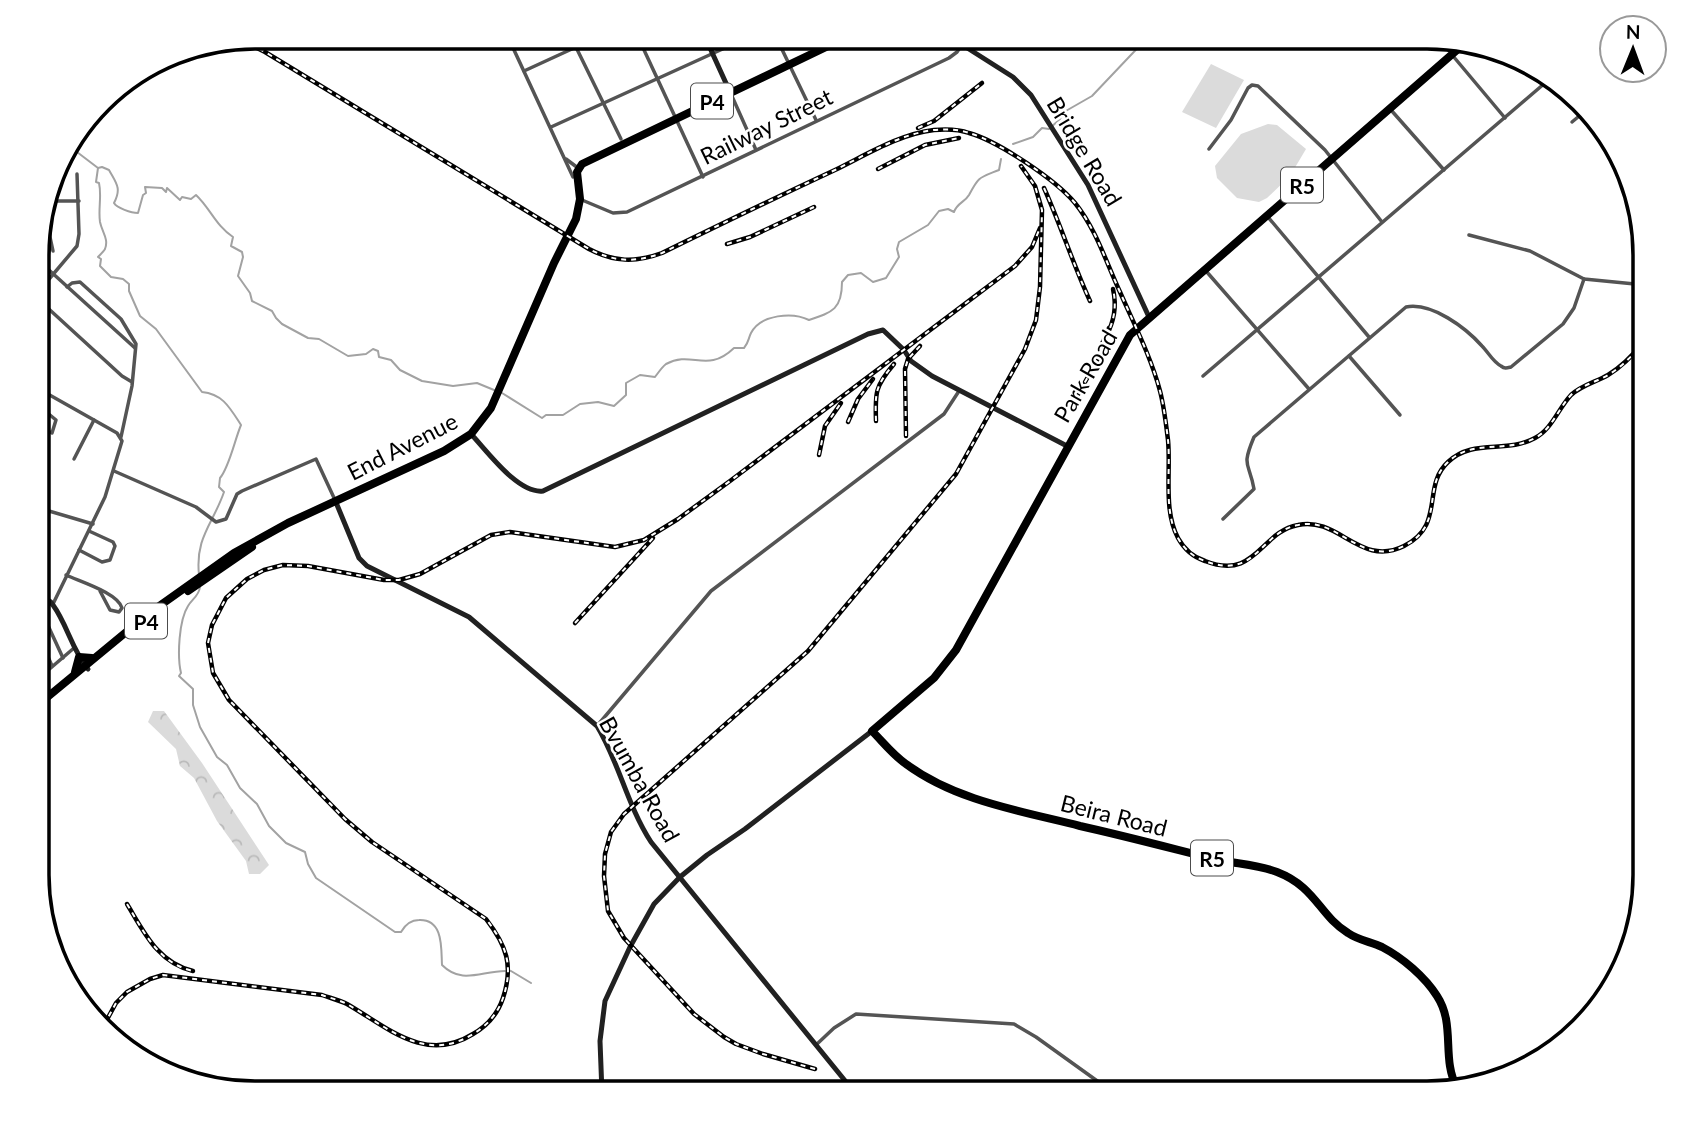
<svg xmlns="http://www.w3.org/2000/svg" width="1682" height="1130" viewBox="0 0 1682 1130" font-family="Lato,sans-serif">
<defs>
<pattern id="forest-crowns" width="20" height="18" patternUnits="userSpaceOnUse" patternTransform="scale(1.75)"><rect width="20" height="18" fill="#dbdbdb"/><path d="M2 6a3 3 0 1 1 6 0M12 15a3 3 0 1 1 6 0" fill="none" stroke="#bababa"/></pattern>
</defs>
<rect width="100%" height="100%" fill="#fff"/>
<polygon fill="url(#forest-crowns)" points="153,711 164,711 202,763 269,865 260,874 249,874 246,861 217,821 194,778 180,766 176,749 148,722"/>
<g fill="#dbdbdb">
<polygon points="1211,64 1244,80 1216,128 1182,112"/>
<polygon points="1268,124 1277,125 1306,149 1290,176 1267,198 1259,202 1237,198 1217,178 1215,166 1241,134"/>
</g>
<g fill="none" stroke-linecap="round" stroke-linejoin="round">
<g stroke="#a2a2a2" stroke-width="2">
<polyline points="1013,144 1033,137 1042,128 1049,129 1060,119 1064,112 1092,96 1148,37"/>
<path d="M66,149L73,153L77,152L98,168L96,182L99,183C102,196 98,209 100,222C102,232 109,239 105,249C104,251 99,256 98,257L101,259L100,266L111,277L123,279L129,284V291L140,316L156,329L202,392C223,394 230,408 241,425C235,439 229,468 220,478L219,487L224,492C213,524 195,537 199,575"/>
<path d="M98,168L102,167L109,170C116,183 122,188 114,203C117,208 131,213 138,213L143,195L146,193L145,187L162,188L166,192L167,188L180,200L182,197L191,199L196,195C210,208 216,226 233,237L231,246L242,252L243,257L238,276L250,293L252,301L272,311L276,318L282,324L308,338L319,339L348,356L366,354L373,349L378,351L379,357L391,360L400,370L422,381L453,386L477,383L494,390"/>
<path d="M502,393L542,418L546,415H563L580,404L598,402L614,406L626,395V383L640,375L655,377C658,373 662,367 666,364C692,350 707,374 734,348H744C749,342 748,339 751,333C761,314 793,312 809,320C833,312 842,309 842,282L848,275L861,273L873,282L886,278L899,257L897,249L899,242L928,225L939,211L948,209L954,212C957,203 965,202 969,195C979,176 979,178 999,170L1001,159"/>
<path d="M200,587C199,596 192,599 188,606C179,620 177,656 181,673L179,676L193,689V705L200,727L217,757L227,765L240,788L257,804L269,826L286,843L305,852L308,864L316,878L395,932H401C405,925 411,920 419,920C444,919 441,949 442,965C462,985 481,971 505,971"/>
<polyline points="511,971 531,983"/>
</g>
<g stroke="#545454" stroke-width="3.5">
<polyline points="508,37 573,177"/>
<polyline points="571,37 621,139"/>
<polyline points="638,37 703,177"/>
<polyline points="776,37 816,120"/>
<polyline points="1453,56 1505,118"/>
<polyline points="524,71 598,37"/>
<polyline points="731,94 756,150"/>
<polyline points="1391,110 1444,170"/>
<polyline points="1572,122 1584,112"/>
<polyline points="551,127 749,37"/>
<polyline points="1209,149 1231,120 1248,88 1252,85 1258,86 1325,150 1382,222"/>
<polyline points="566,159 578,168"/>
<polyline points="582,200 613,213 627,212 949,58 957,52 967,37"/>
<polyline points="1268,217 1369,337"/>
<polyline points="1469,235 1530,251 1584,279 1645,285"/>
<polyline points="53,251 50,237 51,203 55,201 79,201"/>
<polyline points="39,261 135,348"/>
<polyline points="1206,271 1309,389"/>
<polyline points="67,287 72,283 80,282 121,319 136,344 132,386 121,437"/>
<polyline points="39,291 77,246 79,234 77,174"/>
<polyline points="39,300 122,376 132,382"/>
<polyline points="39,330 43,336 39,349"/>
<polyline points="1349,356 1400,415"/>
<polyline points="1203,376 1552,77"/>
<polyline points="39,389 117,433 122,441 105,497 53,604"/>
<polyline points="39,406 56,420 52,433 39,427"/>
<polyline points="40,407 48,395"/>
<polyline points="74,459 94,420"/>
<polyline points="114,471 196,507 216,522 226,519 237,494 242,491 316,459 335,500"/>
<polyline points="39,508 93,524"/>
<path d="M1223,519L1254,489C1249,461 1241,468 1254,437L1406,307C1432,302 1466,328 1482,346C1488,352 1493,362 1501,366C1505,369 1507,368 1511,367L1563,324L1574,308L1584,279"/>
<polyline points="79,550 102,562 110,560 115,546 113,542 89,531"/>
<path d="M66,575C81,582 118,593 122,608L119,612L110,610L100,591"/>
<polyline points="39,606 63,658"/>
<polyline points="39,636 52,666"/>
<polyline points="39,678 74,648"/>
<polyline points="597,726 711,591 944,414 959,391"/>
<polyline points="817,1044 834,1028 856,1014 1014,1024 1036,1037 1114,1093"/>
</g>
<g stroke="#212121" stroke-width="5">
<polyline points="705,37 730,92"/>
<polyline points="950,37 1013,77 1031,95 1088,185 1149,317"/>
<path d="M471,434C488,452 518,494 543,491L868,334L883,330L904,350L911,361L932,376L1067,446"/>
<path d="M335,500L359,558L367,566L469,617L597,726C619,762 627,805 651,842L855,1093"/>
<path d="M39,598C45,598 49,599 53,605C67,624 72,650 88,669"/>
<polyline points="169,1074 221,1088"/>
<polyline points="602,1093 600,1041 605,1001 630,947 654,904 680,877 707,855 745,829 872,731"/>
</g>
<g stroke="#000" stroke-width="8">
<polyline points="188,591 252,547"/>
<polyline points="75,672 79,657 92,658"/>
<polyline points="39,704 148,614 234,553 288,523 444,451 471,434 491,408 554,263 576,219 580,199 577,172 582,164 847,37"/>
<path d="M1457,1088C1441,1058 1456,1025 1437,996C1425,977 1403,958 1382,947C1371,942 1358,940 1348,933C1319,915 1316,887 1277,872C1257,864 1235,864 1214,859C1170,848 1125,836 1080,826C1021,811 956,801 906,764C893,755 883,742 872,731L934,678L956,650L1130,335L1465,43"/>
</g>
<g stroke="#000" stroke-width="4.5">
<g id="rail">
<path d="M241,40L265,52L589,249C614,262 635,263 662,253C719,225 777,197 835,170C866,155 899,134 934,130C946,129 958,129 969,133C998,141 1056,180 1075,203C1096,229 1106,262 1120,292C1134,324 1151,357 1160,391C1164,406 1166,424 1168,440C1171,471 1163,510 1178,538C1184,549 1193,557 1205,561C1256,581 1260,532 1298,525C1339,516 1360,568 1404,546C1446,525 1421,487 1448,462C1473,438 1506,454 1535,438C1552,429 1558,409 1571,395C1582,385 1596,382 1608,375C1623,366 1634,354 1645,341"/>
<polyline points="918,128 934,121 982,83"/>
<polyline points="878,169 925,145 959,138"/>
<path d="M1044,188C1061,226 1073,264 1090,301"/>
<polyline points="727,244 750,237 814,207"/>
<path d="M1106,337C1114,321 1117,307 1113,289"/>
<polyline points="1098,353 1109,328"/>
<polyline points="1075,400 1104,348"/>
<path d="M876,421C875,393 875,386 894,364"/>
<polyline points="848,422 858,399 873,379"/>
<polyline points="906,436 905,369 908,359 920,346"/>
<polyline points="819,455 825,426 841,403"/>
<polyline points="575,623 653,538"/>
<path d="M127,904C144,932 158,963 193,971"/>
<path d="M104,1025L116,1003L127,992L150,979L163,975L322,995C330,998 339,1000 347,1004C387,1027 425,1064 473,1034C487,1026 498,1013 503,998C514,965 506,945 486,919L372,842L345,819L229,700L213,673L208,643L212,625L226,598L247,579L264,570L283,565L308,566L384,580H399L420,574L491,535L510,532L615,547L644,540L678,519L730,481L1015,266L1032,247L1040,228"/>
<polyline points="815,1069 763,1054 736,1044 724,1037 694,1014 624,938 608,911 604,876 605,854 611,832 624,814 808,651 956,474 1025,349 1036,320 1040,287 1042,210 1035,186 1021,166"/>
</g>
</g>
<use href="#rail" stroke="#fff" stroke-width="2" stroke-dasharray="5" stroke-linecap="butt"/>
</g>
<g text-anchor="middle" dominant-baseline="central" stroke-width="5" stroke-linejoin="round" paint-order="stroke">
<g fill="#fff" stroke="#4c4c4c" stroke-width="2">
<rect x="691" y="83.5" width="42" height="35" rx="5"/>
<rect x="1281" y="167.5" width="42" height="35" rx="5"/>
<rect x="125" y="603.5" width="42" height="35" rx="5"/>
<rect x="1191" y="840.5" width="42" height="35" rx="5"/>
</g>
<g font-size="21" font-weight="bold" fill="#000">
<text x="712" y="101">P4</text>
<text x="1302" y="185">R5</text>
<text x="146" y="621">P4</text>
<text x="1212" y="858">R5</text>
</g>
<g font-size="23" fill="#000" stroke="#fff">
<text transform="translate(766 126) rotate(-26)">Railway Street</text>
<text transform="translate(1085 151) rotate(59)">Bridge Road</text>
<text transform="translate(1085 376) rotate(-60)">Park Road</text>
<text transform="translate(402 446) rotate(-27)">End Avenue</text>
<text transform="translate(640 779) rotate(61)">Bvumba Road</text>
<text transform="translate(1114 815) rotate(14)">Beira Road</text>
</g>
</g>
<path d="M0 0H1682V1130H0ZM255 49H1427A206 206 0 0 1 1633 255V875A206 206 0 0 1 1427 1081H255A206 206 0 0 1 49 875V255A206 206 0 0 1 255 49Z" fill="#fff" fill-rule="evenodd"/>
<path fill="none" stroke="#000" stroke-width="3.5" d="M255 49H1427A206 206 0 0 1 1633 255V875A206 206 0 0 1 1427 1081H255A206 206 0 0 1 49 875V255A206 206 0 0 1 255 49Z"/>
<g transform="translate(1633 49) rotate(1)"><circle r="33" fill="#ffffff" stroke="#999999" stroke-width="2"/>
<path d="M0-5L12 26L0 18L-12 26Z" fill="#000000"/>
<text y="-10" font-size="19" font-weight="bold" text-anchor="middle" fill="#000000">N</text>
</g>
</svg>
